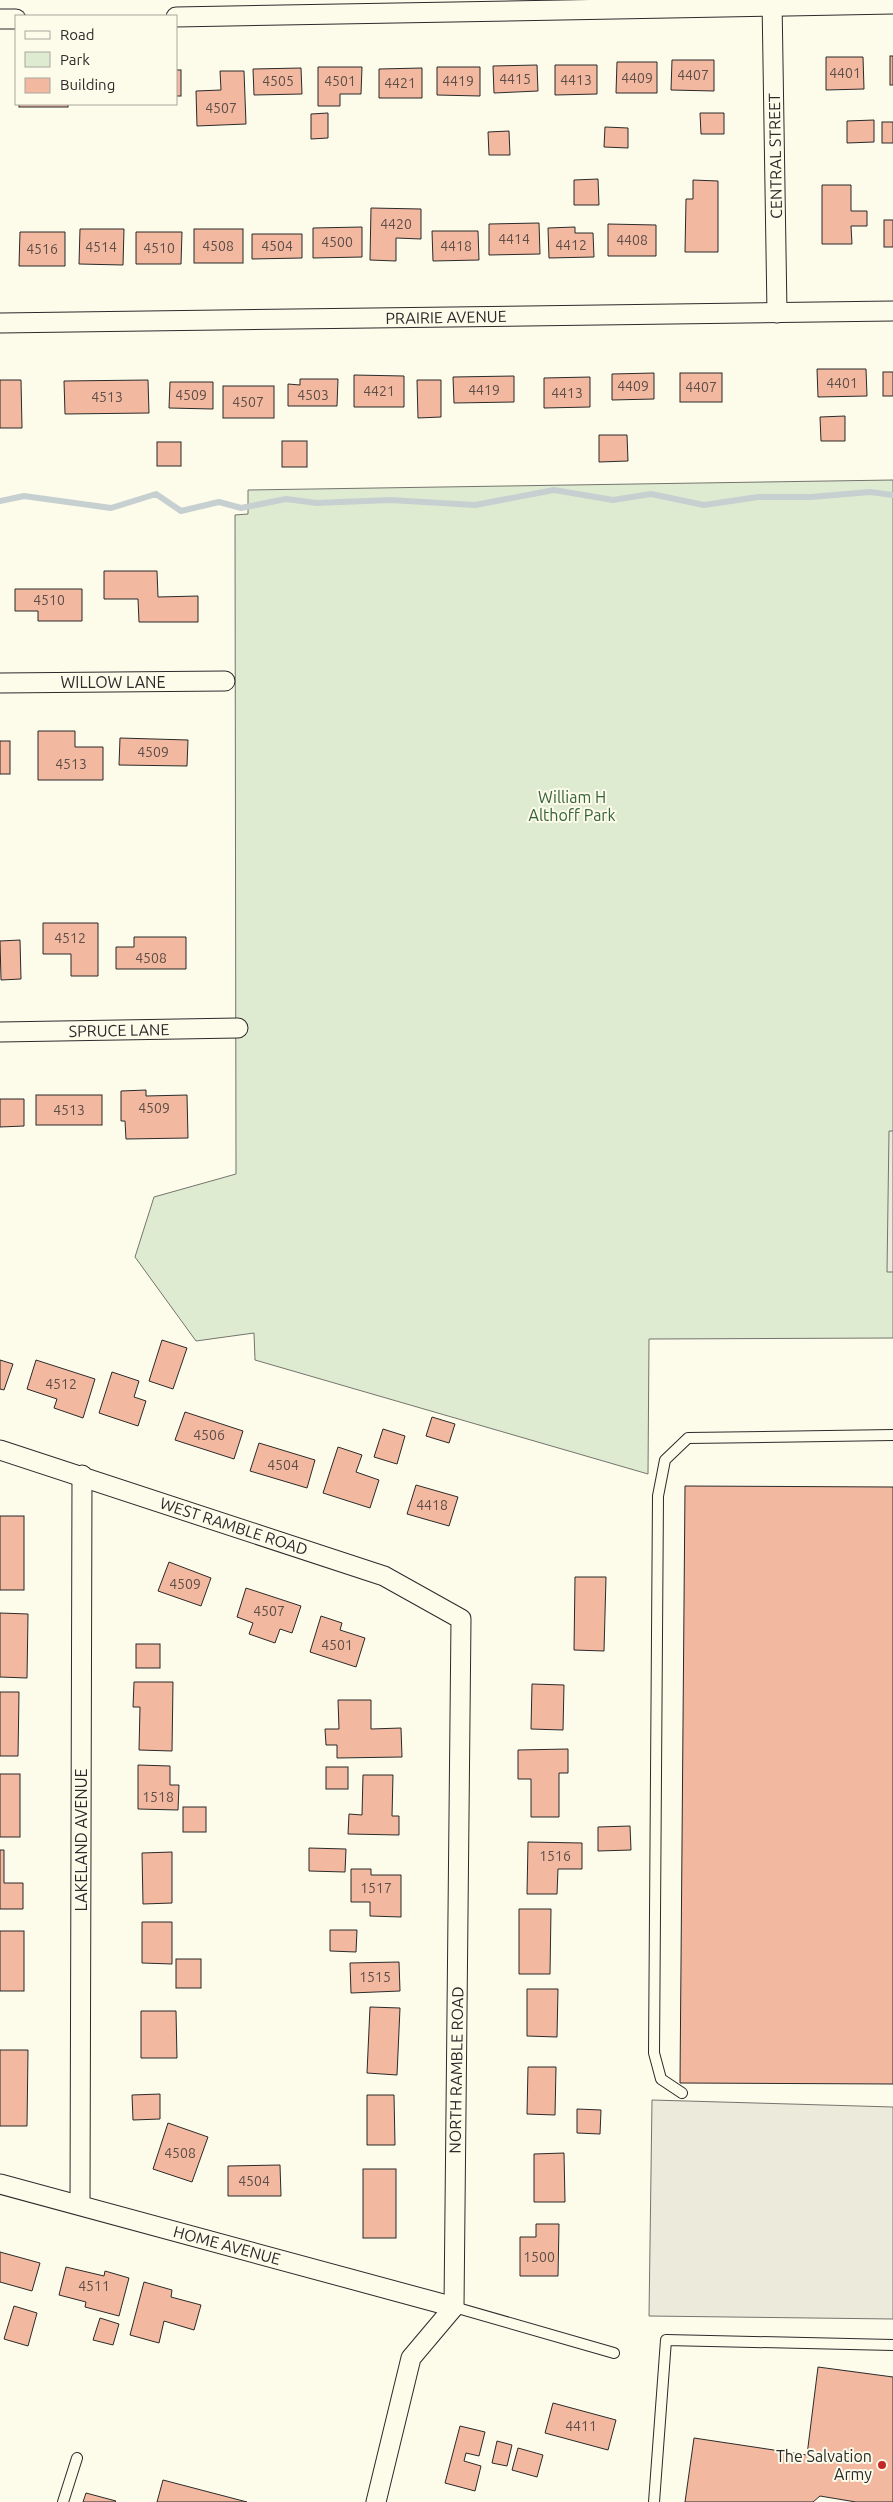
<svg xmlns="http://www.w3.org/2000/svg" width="893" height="2502" viewBox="0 0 893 2502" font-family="Ubuntu,sans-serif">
<rect width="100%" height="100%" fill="#fdfbea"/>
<polygon fill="#deebd1" stroke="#74746e" points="893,480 893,1338 649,1339 648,1474 255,1360 254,1333 196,1341 135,1257 154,1197 236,1174 235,515 248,514 248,490"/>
<g fill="#eceadb" stroke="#74746e">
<polygon points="889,1131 893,1131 893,1272 887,1272"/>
<polygon points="652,2100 893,2107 893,2319 649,2316"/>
</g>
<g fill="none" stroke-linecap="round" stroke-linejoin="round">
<polyline stroke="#c7d0d0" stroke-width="6" points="0,501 24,496 111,508 156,494 181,511 219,502 241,508 286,499 317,503 390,500 475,505 554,490 613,500 651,494 704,505 758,497 811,497 870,492 893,495"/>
</g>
<g fill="#f2b8a0" stroke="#2b2b2b">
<rect x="890" y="56" width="3" height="29"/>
<polygon points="826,57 863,57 864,89 826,90"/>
<polygon points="672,60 714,60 714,91 671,90"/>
<polygon points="617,62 657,62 657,93 616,93"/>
<polygon points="537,65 538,91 494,93 493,66"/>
<polygon points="555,65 597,65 597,94 555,95"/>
<polygon points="318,67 362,67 361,94 340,94 340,106 318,106"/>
<polygon points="437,67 480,67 480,96 437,95"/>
<polygon points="301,68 302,94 254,95 253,69"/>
<polygon points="422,68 422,98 379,98 379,69"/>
<rect x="176" y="70" width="5" height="26"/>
<polygon points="220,71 244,71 246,124 197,126 196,91 221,90"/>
<rect x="19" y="104" width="49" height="3"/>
<polygon points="328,113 328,138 311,139 311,114"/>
<polygon points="700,113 724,113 724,134 701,134"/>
<polygon points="874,120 874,142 847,143 847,121"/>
<rect x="882" y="122" width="11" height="21"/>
<polygon points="605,127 628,128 628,148 604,147"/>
<polygon points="509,131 510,155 489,155 488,132"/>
<polygon points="598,179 599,205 574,205 574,180"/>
<polygon points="693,180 718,181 718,252 685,252 686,199 693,199"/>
<polygon points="822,185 851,185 851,211 867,211 867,226 851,226 852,244 822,244"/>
<polygon points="371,208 421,209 421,239 396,238 396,261 370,260"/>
<rect x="884" y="220" width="9" height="27"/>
<polygon points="539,223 540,254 489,255 489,224"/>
<polygon points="608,224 656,225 656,256 608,256"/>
<polygon points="362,227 362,257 313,258 313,228"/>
<polygon points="575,227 575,233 593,233 594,257 549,258 548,228"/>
<polygon points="80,229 124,229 123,265 79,264"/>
<rect x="194" y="229" width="49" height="34"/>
<polygon points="432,231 478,231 479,260 433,261"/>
<polygon points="20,232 65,232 65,266 19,266"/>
<polygon points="136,232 182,232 181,264 136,264"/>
<polygon points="252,234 302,234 302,258 252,259"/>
<polygon points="817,369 866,369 867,396 818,397"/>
<rect x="883" y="372" width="10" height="24"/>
<polygon points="654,373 654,399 612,400 612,374"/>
<rect x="680" y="373" width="42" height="29"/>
<polygon points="354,375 404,376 404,407 354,407"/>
<polygon points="514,376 514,402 454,403 453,377"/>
<polygon points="590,377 590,407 544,408 544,378"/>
<polygon points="300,379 338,379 337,406 288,406 288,384 300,385"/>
<polygon points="0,380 21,380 22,428 0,428"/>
<polygon points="148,380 149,413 65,414 64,381"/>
<polygon points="417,380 441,380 441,417 418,418"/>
<polygon points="170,382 213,382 213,409 169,408"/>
<rect x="223" y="386" width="51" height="32"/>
<polygon points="845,416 845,441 821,441 820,417"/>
<polygon points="599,435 627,435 628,461 599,462"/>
<rect x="282" y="441" width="25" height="26"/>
<rect x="157" y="442" width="24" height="24"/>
<polygon points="104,571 157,571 158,597 198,596 198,622 139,622 138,599 104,599"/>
<polygon points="15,589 82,589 82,621 38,621 38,611 15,611"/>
<polygon points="38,731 75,731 75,747 103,747 103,780 38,780"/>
<polygon points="120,738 188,740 187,766 119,765"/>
<rect x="0" y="741" width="10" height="33"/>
<polygon points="43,923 98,923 98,976 71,976 71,954 43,954"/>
<polygon points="134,937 186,937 186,969 116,969 116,947 134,947"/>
<polygon points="20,940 21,979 1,980 0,941"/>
<polygon points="146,1090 146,1096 187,1095 188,1138 126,1139 125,1121 121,1121 121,1091"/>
<rect x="36" y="1095" width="66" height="30"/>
<polygon points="0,1099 24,1099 24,1126 0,1127"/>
<polygon points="162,1340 187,1348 173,1389 149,1381"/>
<polygon points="0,1360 13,1364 4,1390 0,1389"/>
<polygon points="36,1360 95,1379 83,1418 54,1408 57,1399 27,1389"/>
<polygon points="112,1372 139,1381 134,1397 146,1401 138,1426 99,1413"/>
<polygon points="185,1412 243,1431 234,1459 175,1440"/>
<polygon points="432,1417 455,1424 449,1443 426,1436"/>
<polygon points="383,1429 405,1436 397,1464 374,1457"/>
<polygon points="259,1443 315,1460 307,1488 250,1471"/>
<polygon points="338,1447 362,1455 356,1472 379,1480 370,1508 323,1493"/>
<polygon points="416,1485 458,1497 449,1526 407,1514"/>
<polygon points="685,1486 893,1487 893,2084 680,2083"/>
<rect x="0" y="1516" width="24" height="74"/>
<polygon points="169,1562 211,1578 201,1606 158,1591"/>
<polygon points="575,1577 606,1577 604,1651 574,1650"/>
<polygon points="246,1588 301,1606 292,1633 280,1629 275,1643 249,1634 253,1623 237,1617"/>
<polygon points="0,1613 28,1614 27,1678 0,1677"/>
<polygon points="321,1616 342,1623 340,1630 365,1638 356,1667 310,1652"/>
<rect x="136" y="1644" width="24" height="24"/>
<polygon points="134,1682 173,1682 172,1751 139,1750 140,1707 133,1707"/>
<polygon points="532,1684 564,1685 563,1730 531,1729"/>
<polygon points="0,1692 19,1692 18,1756 0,1756"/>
<polygon points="338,1700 371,1700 371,1729 401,1728 402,1757 337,1758 337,1745 326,1745 325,1729 339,1729"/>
<polygon points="568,1749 568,1773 559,1773 559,1817 531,1817 531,1779 518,1779 518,1750"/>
<polygon points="138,1765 170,1766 170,1785 179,1785 178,1810 138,1809"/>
<rect x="326" y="1767" width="22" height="22"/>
<rect x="0" y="1774" width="20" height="63"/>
<polygon points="363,1775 393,1775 392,1816 399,1816 399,1835 348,1834 349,1814 362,1815"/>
<rect x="183" y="1807" width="23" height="25"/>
<polygon points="630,1826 631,1850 598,1851 598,1827"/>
<polygon points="528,1842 582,1843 582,1869 558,1869 557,1894 527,1894"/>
<polygon points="309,1848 346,1849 345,1872 309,1871"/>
<polygon points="0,1850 4,1850 4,1883 23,1883 23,1909 0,1909"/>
<polygon points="172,1852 172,1903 143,1904 142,1853"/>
<polygon points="351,1869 371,1869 371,1875 401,1875 401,1917 370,1916 370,1902 351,1902"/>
<polygon points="519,1909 551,1909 550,1974 519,1974"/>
<polygon points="142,1922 172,1922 172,1964 142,1963"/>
<polygon points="330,1930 357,1930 356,1952 330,1951"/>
<rect x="0" y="1931" width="24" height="60"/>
<rect x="176" y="1959" width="25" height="29"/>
<polygon points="399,1962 400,1991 351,1993 350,1963"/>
<polygon points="527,1989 558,1989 557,2037 527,2036"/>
<polygon points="370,2007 400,2008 397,2075 367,2073"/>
<polygon points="141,2011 176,2011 177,2058 141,2058"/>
<polygon points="0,2050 28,2050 27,2126 0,2126"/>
<polygon points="528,2067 556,2067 555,2115 527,2114"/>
<polygon points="160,2094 160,2119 133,2120 132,2095"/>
<polygon points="367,2095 394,2095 395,2145 367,2145"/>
<polygon points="577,2109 601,2110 600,2134 577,2133"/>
<polygon points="168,2123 208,2137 192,2182 153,2169"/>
<polygon points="564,2153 565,2202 534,2202 534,2154"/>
<polygon points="280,2165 281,2196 228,2196 228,2166"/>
<rect x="363" y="2169" width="33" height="69"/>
<polygon points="536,2224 559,2224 558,2276 520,2276 520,2237 536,2237"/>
<polygon points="0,2252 40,2263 32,2291 0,2282"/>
<polygon points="66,2267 104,2276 105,2271 129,2278 119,2316 85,2307 86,2302 59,2295"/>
<polygon points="144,2282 172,2290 171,2297 201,2305 194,2330 164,2321 159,2343 130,2335"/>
<polygon points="14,2306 37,2313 28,2346 4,2339"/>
<polygon points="100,2318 119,2324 113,2345 93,2340"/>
<polygon points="818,2367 893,2377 893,2502 856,2502 820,2496 813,2502 685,2502 694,2438 807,2455"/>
<polygon points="553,2403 616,2420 608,2450 545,2433"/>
<polygon points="460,2426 485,2432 479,2456 466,2453 464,2461 481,2466 475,2491 445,2483"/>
<polygon points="497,2441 512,2445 507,2466 492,2463"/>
<polygon points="518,2448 543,2455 537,2477 512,2470"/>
<polygon points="163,2480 247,2502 157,2502"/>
<polygon points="86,2493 116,2501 115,2502 83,2502"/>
</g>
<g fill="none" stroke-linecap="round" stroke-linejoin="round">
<g stroke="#2b2b2b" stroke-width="12">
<g id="lane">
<polyline points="682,2093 661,2079 654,2053 658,1496 665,1460 688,1438 893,1435"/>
<polyline points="454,2307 614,2353"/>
<polyline points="63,2502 77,2458"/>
<polyline points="654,2502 666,2340 893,2345"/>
</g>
</g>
<g stroke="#2b2b2b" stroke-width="21">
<g id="street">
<polyline points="772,0 777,313"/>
<polyline points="176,17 893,4"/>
<polyline points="0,19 16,19"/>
<polyline points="0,323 893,311"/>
<polyline points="0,683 225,681"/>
<polyline points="0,1032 238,1028"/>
<polyline points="0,1450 384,1576 461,1619 454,2307 411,2358 376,2502"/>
<polyline points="0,2184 454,2307"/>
<polyline points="80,2204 82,1475"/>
</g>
</g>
<use href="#lane" stroke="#fdfbea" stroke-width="10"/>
<use href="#street" stroke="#fdfbea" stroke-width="19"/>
</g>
<circle fill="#c62828" stroke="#fdfbea" stroke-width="2" cx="882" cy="2465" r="5"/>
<g text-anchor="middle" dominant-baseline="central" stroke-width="4" stroke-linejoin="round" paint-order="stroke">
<g font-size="14" fill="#5d4e48">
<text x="845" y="73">4401</text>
<text x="693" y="75">4407</text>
<text x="637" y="78">4409</text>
<text x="515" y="79">4415</text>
<text x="576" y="80">4413</text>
<text x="278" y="81">4505</text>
<text x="340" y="81">4501</text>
<text x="458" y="81">4419</text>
<text x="400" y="83">4421</text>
<text x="221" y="108">4507</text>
<text x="396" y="224">4420</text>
<text x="514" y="239">4414</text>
<text x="632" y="240">4408</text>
<text x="337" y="242">4500</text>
<text x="571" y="245">4412</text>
<text x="218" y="246">4508</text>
<text x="277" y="246">4504</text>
<text x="456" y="246">4418</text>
<text x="101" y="247">4514</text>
<text x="159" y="248">4510</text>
<text x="42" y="249">4516</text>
<text x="842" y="383">4401</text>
<text x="633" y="386">4409</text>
<text x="701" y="387">4407</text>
<text x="484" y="390">4419</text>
<text x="379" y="391">4421</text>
<text x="567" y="393">4413</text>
<text x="191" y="395">4509</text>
<text x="313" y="395">4503</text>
<text x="107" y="397">4513</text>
<text x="248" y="402">4507</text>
<text x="49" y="600">4510</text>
<text x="153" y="752">4509</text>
<text x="71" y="764">4513</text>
<text x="70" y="938">4512</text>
<text x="151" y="958">4508</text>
<text x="154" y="1108">4509</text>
<text x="69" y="1110">4513</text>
<text x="61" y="1384">4512</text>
<text x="209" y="1435">4506</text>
<text x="283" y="1465">4504</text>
<text x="432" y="1505">4418</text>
<text x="185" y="1584">4509</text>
<text x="269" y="1611">4507</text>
<text x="337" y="1645">4501</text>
<text x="158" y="1797">1518</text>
<text x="555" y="1856">1516</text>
<text x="376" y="1888">1517</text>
<text x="375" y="1977">1515</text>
<text x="180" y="2153">4508</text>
<text x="254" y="2181">4504</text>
<text x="539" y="2257">1500</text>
<text x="94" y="2286">4511</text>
<text x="581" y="2426">4411</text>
</g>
<g font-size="16" fill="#2b2b2b" stroke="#fdfbea">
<text transform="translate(775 156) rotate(-91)">CENTRAL STREET</text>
<text transform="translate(446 317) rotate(-1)">PRAIRIE AVENUE</text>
<text x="113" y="682">WILLOW LANE</text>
<text transform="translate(119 1030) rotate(-1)">SPRUCE LANE</text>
<text transform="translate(234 1526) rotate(18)">WEST RAMBLE ROAD</text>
<text transform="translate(81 1840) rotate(-90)">LAKELAND AVENUE</text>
<text transform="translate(456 2070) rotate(-89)">NORTH RAMBLE ROAD</text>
<text transform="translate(227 2245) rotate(15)">HOME AVENUE</text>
</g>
<g font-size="16" fill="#34623c" stroke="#fdfbea">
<text x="572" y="797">William H<tspan x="572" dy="18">Althoff Park</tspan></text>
</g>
<g font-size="16" fill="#2b2b2b" stroke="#fdfbea" text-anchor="end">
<text x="872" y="2456">The Salvation<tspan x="872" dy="18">Army</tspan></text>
</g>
</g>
<rect x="15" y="15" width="162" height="90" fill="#fdfbea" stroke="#a9a89e"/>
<rect x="25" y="31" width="25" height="8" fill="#fdfbea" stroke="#a9a89e"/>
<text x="60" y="40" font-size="15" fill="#2b2b2b">Road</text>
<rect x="25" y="52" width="25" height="15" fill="#deebd1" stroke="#a9a89e"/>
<text x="60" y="65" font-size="15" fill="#2b2b2b">Park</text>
<rect x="25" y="78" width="25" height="15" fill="#f2b8a0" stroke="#a9a89e"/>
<text x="60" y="90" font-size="15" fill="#2b2b2b">Building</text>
</svg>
